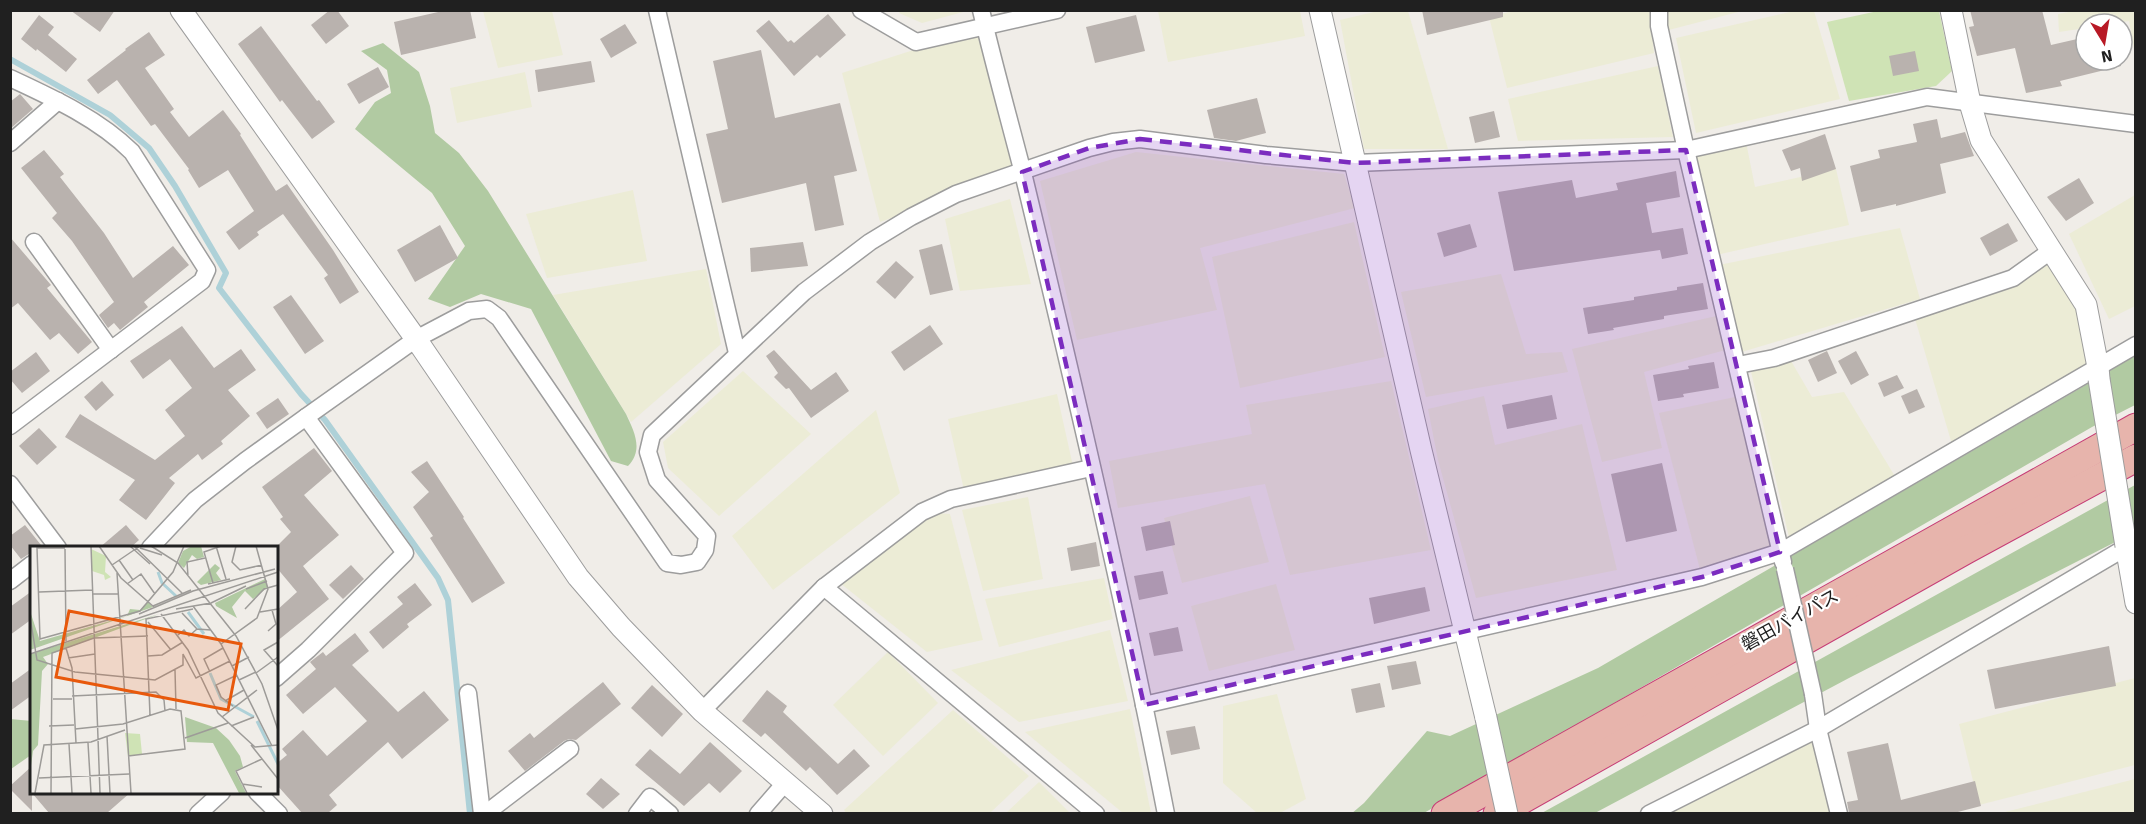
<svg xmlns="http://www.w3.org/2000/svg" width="2146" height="824" viewBox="0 0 2146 824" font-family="Signika,'Noto Sans JP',sans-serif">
<rect width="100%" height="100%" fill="#f0ede8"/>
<g fill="#ececd6">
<polygon points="901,10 967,10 967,11 922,23 899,13"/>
<polygon points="1517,10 1650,11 1654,53 1507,88 1489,17"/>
<polygon points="483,11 552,11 563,55 498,68"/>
<polygon points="1158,11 1300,11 1305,36 1168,62"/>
<polygon points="1378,11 1408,11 1448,149 1364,149 1340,20"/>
<polygon points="1661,11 1742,11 1661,32"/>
<polygon points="1794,11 1814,11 1840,99 1696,133 1676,38"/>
<polygon points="2074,11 2135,11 2135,55 2129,21 2110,24 2086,24 2086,28 2059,32 2058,14"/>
<polygon points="985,27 1022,172 880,222 842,73"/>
<polygon points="1658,66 1673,137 1518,141 1508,99"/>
<polygon points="525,72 532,107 457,123 450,88"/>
<polygon points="1745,137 1755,187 1836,169 1849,225 1712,256 1686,150"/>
<polygon points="1136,152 1344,174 1355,208 1200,248 1217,310 1077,340 1040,181"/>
<polygon points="633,190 647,261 547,278 526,214"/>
<polygon points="2135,195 2135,306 2109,319 2069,234"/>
<polygon points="1010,199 1031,284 960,291 945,219"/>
<polygon points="1354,222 1385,357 1240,388 1212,257"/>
<polygon points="1900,228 1920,299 1735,354 1733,348 1644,372 1662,448 1602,462 1572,349 1725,314 1714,266"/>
<polygon points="2052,250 2086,305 2098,367 1954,451 1913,312 2013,278"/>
<polygon points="706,269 721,344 631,422 553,295"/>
<polygon points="1501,274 1526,354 1562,352 1568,372 1426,397 1401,292"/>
<polygon points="1787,354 1812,397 1844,392 1899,483 1791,546 1749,363"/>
<polygon points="743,371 811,434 719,516 668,468 663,442"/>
<polygon points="1391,381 1431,550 1290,575 1265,484 1118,508 1109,461 1252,434 1246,405"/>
<polygon points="1057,394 1073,466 964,490 948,419"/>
<polygon points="1484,396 1495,445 1582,424 1617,570 1476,598 1438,460 1428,409"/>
<polygon points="1735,397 1780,552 1702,577 1659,413"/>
<polygon points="876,410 900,493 773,590 732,536"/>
<polygon points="1250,496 1269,562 1182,583 1164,518"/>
<polygon points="1028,497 1043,579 983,591 962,510"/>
<polygon points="922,512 950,514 983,640 927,652 835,579"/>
<polygon points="1104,578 1113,619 999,647 985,599"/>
<polygon points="1276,584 1295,650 1209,671 1191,606"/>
<polygon points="1110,630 1128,701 1019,722 951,670"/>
<polygon points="888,652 938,703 883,756 833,705"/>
<polygon points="2135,678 2135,765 1979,805 1959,724"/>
<polygon points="1277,694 1306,799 1280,813 1257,813 1223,783 1223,706"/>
<polygon points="1130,709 1151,813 1123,813 1025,732"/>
<polygon points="953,710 1029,776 990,813 847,814 844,810"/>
<polygon points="1818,729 1839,813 1649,814"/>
<polygon points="2135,779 2135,813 2001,813"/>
<polygon points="1039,782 1070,813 1006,813"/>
</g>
<polygon fill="#cfe3b5" points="1878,11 1939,11 1952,71 1936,86 1849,101 1827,22"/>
<g fill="#b1caa2">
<path d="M383,43L419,72L430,106L435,133L459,153L488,191L626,414C634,431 644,450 628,466L611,461L531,309L481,294L450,307L428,299L465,246L432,193L355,129L375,102L391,93L387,70L361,51Z"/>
<polygon points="2135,353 2135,405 2092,427 1424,813 1351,814 1364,803 1427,731 1450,736 1598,668 2084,386"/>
<polygon points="2135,485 2135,532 1849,678 1595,813 1540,814"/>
<polygon points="10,719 32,721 31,755 11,769"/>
</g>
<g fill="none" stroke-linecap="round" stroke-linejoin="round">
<polyline stroke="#aed1d8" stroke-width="6" points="10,59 110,115 149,148 175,186 226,273 219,288 301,394 325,420 438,578 448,600 470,814"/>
</g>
<g fill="#b9b2ae">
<polygon points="70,10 115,10 100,32"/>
<polygon points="330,10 337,10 349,26 326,44 311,25"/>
<polygon points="447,10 470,10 476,38 401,55 394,22"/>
<polygon points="1422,10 1503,10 1503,17 1427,35"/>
<polygon points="1970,10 2042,10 2051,45 2086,37 2086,60 2120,60 2121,66 2060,81 2062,86 2026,93 2015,48 1977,56 1969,27 1974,26"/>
<polygon points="828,14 846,35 820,58 817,55 794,76 756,31 769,20 788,42 791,40 794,43"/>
<polygon points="39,15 54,27 48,35 77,59 66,72 37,49 36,51 21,39"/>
<polygon points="1136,15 1145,51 1095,63 1086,27"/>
<polygon points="625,24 637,43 611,58 600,39"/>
<polygon points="261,26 317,101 319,100 335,122 312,139 282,100 280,102 238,44"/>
<polygon points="149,32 165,55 145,68 174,109 170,112 189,137 223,110 241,134 240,135 276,191 287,184 333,250 359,292 340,304 324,278 328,275 283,214 257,232 259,235 239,250 226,232 254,211 228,170 199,188 188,170 189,169 155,124 151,126 117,80 98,94 87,80 126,50 125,49"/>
<polygon points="761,50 775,118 840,103 857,171 834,176 844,225 815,231 806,183 722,203 706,134 728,129 713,61"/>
<polygon points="1915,51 1919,71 1893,76 1889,56"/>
<polygon points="591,61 595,82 538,92 535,70"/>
<polygon points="378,67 389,87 359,104 347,84"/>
<polygon points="20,94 33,109 10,129 10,102"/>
<polygon points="1257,98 1266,133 1236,141 1214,138 1207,110"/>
<polygon points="1494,111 1500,137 1475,143 1469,117"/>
<polygon points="1937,119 1941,138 1965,132 1974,156 1940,164 1946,193 1896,206 1896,204 1861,212 1850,166 1880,158 1878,150 1917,142 1913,124"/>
<polygon points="1825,134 1836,169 1802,181 1800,168 1791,171 1782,150"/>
<polygon points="44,150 64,174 60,177 104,233 133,278 173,246 189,265 144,302 148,307 120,330 114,323 108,328 99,315 114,302 72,241 52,218 57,213 21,168"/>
<polygon points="1676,171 1680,197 1646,203 1652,233 1683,228 1688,254 1662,259 1660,250 1514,271 1498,192 1572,180 1576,198 1618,190 1616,183"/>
<polygon points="2079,178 2094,203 2066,221 2047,197"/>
<polygon points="2008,223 2018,241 1990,256 1980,238"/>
<polygon points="1470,224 1477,247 1444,257 1437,233"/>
<polygon points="440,225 458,258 415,282 397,250"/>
<polygon points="10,237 51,285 47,288 92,342 78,354 59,333 50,340 18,303 10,309"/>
<polygon points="803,242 808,266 751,272 750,248"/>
<polygon points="942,244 953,290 930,295 919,250"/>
<polygon points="896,261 914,277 895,299 876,282"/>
<polygon points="1703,283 1708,309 1664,316 1664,319 1613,328 1614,330 1588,334 1583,308 1634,300 1634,297 1677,290 1677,287"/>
<polygon points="291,295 324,341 305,354 273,307"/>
<polygon points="930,325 943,344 904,371 891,352"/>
<polygon points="182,326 214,368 241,349 256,370 228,390 250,416 221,441 223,444 202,460 198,454 169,478 175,483 146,520 119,500 135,480 65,437 80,414 155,460 185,436 165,410 192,388 170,359 143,379 130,361"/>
<polygon points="774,350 811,390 836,372 849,391 811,418 789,388 786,389 774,377 778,373 766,356"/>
<polygon points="1827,351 1837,373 1818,382 1808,360"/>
<polygon points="1856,351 1869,375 1851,385 1838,361"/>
<polygon points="36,352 50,371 22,393 10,379 10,372"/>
<polygon points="1714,362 1719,388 1683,394 1684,397 1658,401 1653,375 1689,369 1688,366"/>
<polygon points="1897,375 1904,388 1884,397 1878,383"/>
<polygon points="102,381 114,395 96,411 84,397"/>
<polygon points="1917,389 1925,407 1909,414 1901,396"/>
<polygon points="1552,395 1557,419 1507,429 1502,405"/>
<polygon points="278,398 289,414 267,429 256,413"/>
<polygon points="39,428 57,447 37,465 19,446"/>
<polygon points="314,448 332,471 304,495 339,535 303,566 329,599 276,642 276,611 297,592 276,567 276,547 291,532 280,519 283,517 262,487"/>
<polygon points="427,461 464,517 463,518 505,583 472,603 430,538 433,536 413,507 429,492 411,472"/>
<polygon points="1662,463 1677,531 1626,542 1611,474"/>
<polygon points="1170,521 1175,545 1146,551 1141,527"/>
<polygon points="25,525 41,545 37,548 32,548 32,552 21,559 10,545 10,536"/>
<polygon points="126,525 139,540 130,548 99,548"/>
<polygon points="1096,542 1100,566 1071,571 1067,548"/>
<polygon points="351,565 364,579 343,599 329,585"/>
<polygon points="1163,571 1168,594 1139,600 1134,576"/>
<polygon points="415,583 432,605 407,624 409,627 383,649 369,632 403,604 397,597"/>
<polygon points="1425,587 1430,611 1374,624 1369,598"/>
<polygon points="32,591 32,619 10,635 10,607"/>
<polygon points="1178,627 1183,651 1154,656 1149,633"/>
<polygon points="355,633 369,651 352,665 398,712 424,691 449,720 402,759 388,742 329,795 337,805 328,813 302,813 276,784 276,764 287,755 282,749 303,730 327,756 367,721 335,687 303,714 286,695 316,669 310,662 323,652 326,656"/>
<polygon points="2109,646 2116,686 1995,709 1987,670"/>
<polygon points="1416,661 1421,684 1392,690 1387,666"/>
<polygon points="32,668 32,695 10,711 10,684"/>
<polygon points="603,682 621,704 576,740 569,739 564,741 525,771 508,751 530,733 534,738"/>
<polygon points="1380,683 1385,707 1356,713 1351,689"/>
<polygon points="652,685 683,714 662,737 631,708"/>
<polygon points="767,690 787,706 783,712 838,764 854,749 870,766 837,795 810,767 806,771 765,733 761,737 742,721"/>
<polygon points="1195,726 1200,749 1171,755 1166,731"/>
<polygon points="710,742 742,771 720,793 709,783 684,806 635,765 650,749 680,774"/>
<polygon points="1888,743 1901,800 1975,781 1981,806 1954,813 1849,813 1847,802 1858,800 1847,752"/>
<polygon points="32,766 32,792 131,792 107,813 49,813 32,793 32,811 10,789 10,786"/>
<polygon points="601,778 620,794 603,809 586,794"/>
</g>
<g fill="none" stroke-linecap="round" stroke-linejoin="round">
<g stroke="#9d9d9d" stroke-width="19">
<g id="minor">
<polyline points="657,10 737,353"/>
<polyline points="861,10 916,42 1057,10"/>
<path d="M981,10C994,65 1009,119 1023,173C1074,385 1124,599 1166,814"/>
<polyline points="1659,10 1659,26 1686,150 1783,562"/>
<path d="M10,78C53,98 99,119 132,152L207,270L202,281L10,426"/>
<polyline points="10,143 58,101"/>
<polyline points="34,242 111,350"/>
<polyline points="1738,365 1774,358 2013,278 2052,250"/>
<polyline points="10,484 58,548"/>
<polyline points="150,548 195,500 245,461 306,417 416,339 469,311 487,309 499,318 667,563 681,565 697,562 705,550 707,536 657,480 648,452 652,435 804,292 870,242 911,217 956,194 1089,148 1113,142 1140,139 1266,155 1355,163 1686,150 1927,97 2136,124"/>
<polyline points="10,581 32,564"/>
<polyline points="824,587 1096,814"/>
<polyline points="276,678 308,650 405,553 306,417"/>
<polyline points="468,693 482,814"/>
<polyline points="1813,694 1818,729 1839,814"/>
<polyline points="1144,705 1702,577 1780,552 2136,345"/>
<polyline points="702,711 824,587 922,512 951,499 1091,468"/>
<polyline points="257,792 279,814"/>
<polyline points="198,814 222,792"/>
<polyline points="485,814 570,749"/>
<polyline points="637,814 650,797 670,814"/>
<polyline points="758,814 785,783"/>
<polyline points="1649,814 1818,729 2135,542"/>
</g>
</g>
<g stroke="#9d9d9d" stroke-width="23">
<g id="tertiary">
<polyline points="181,10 416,339 578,577 621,627 702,711 822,814"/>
<polyline points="1320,10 1421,450 1486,718"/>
<polyline points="1951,10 1970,103 1981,140 2086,305 2098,367 2099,379"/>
<polyline points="2126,546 2136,603"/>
</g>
</g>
<g stroke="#c63d76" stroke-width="29">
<g id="trunk">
<polyline points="1445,814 2136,427"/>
<polyline points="1497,814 1966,550 2136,458"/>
</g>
</g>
<use href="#minor" stroke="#fff" stroke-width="16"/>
<use href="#tertiary" stroke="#fff" stroke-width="21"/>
<use href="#trunk" stroke="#e7b4ac" stroke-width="27"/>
<g stroke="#9d9d9d" stroke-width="19" stroke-linecap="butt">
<polyline id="minor-bridge" points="1785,569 1813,694"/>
</g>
<g stroke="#9d9d9d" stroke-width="23" stroke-linecap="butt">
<g id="tertiary-bridge">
<polyline points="2099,379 2126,546"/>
<polyline points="1486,718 1507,814"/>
</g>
</g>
<use href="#minor-bridge" stroke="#fff" stroke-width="16"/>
<use href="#tertiary-bridge" stroke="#fff" stroke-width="21"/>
</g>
<path fill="#7b2cbf" fill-opacity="0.2" stroke="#7b2cbf" stroke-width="4.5" stroke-dasharray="12 8" stroke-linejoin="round" d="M1140,139L1355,163L1686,150L1780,552L1702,577L1144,705L1022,172L1089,148Z"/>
<g text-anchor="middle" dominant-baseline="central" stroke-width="4.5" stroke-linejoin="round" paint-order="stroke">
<g font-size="18" fill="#202020" stroke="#fff">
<text transform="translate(1790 620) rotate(-29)">磐田バイパス</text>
</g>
</g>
<g transform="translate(30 546)">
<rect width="248" height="248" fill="#f0ede8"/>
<path d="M61,3L76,10L75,26L81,31L75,34L74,29L62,25ZM95,187L110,188L112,208L98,210Z" fill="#cfe3b5"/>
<path d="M162,0H171L174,11L167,13L162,9L154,22L148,17L153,5ZM185,18L190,22L186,27L191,34L171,39L167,36ZM235,33L238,41L223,53L215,45L202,61L207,72L186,60L185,57ZM118,56L123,61L0,104V65L10,95L97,70L100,63L110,64ZM129,68L13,111L18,118L12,125L8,199L3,205L0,227V108ZM155,171L186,182L199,194L210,210L213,221L205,225L216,247H209L183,197L157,196Z" fill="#b1caa2"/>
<path fill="none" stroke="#aed1d8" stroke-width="3" d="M128,26L132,37L146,50M158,66L174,88M180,127L191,153L224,171M227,175L248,218"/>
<path fill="none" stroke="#9d9b98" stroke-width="1.5" d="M61,0L70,247M69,0L91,32L124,61M100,0L120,18M104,0L152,47M121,0L148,17L206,90L232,138L248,184M186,0L196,33M206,0L202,16L210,24L232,19M35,2H7L10,93L110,65L143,26L154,0M110,2L132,9M35,3L36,95M89,14L103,34M82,19L110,0M87,27L101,247M158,30L157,16L175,12M183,37L174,6L191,0M97,38L111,28L125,48M178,38L200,33M216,43L237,35M9,46L62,44M63,48H89M123,60L161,44M163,60L191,98L242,200M146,63L181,57L216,40M215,63L234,43L248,39M230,66L248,63M152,67L167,83L181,84M109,68L163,45L245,23M131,68L158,104L188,167L225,201L248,199M0,71L7,114L45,126L125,134L153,119V108L166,132L200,115M118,76L141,104M238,85L246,78L242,64M148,89L154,84L159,90L167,83M248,96L234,104L248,120M191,98L227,72L238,43L226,0M36,102L42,122L46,197M0,108L248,26M118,110L132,109L153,96M38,112L65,108M202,120L219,111M145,124L146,163M180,126L174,113L193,102M226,127L248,111M0,128V195M209,134L226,126M42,150L126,146L134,154L135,165M23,153H42M195,155L214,144M203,160L191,151L186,139L207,129M120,169L116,73L163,63M192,171L227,144M19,180L44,179M201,180L224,171M45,183L93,178L140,163L151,165L155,203L98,210M77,190L80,247M155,192L198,177M58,197L61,247M39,198L42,247M221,199L248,233M9,232L99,228M212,238L232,241M5,247L14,199L61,196L95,184M21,247L22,107L64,92L118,90M217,247L206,225L232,213"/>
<path fill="#e8590c" fill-opacity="0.15" stroke="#e8590c" stroke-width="3" d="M39,65L211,98L198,164L26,131Z"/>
<rect width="248" height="248" fill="none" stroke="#202020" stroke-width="3"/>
</g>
<rect width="2146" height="824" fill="none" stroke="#202020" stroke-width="24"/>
<g transform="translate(2104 42) rotate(169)"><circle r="28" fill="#ffffff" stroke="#a6a6a6" stroke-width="1.5"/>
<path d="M0-4.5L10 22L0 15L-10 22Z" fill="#b81925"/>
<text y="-9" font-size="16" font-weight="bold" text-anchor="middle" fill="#202020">N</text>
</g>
</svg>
